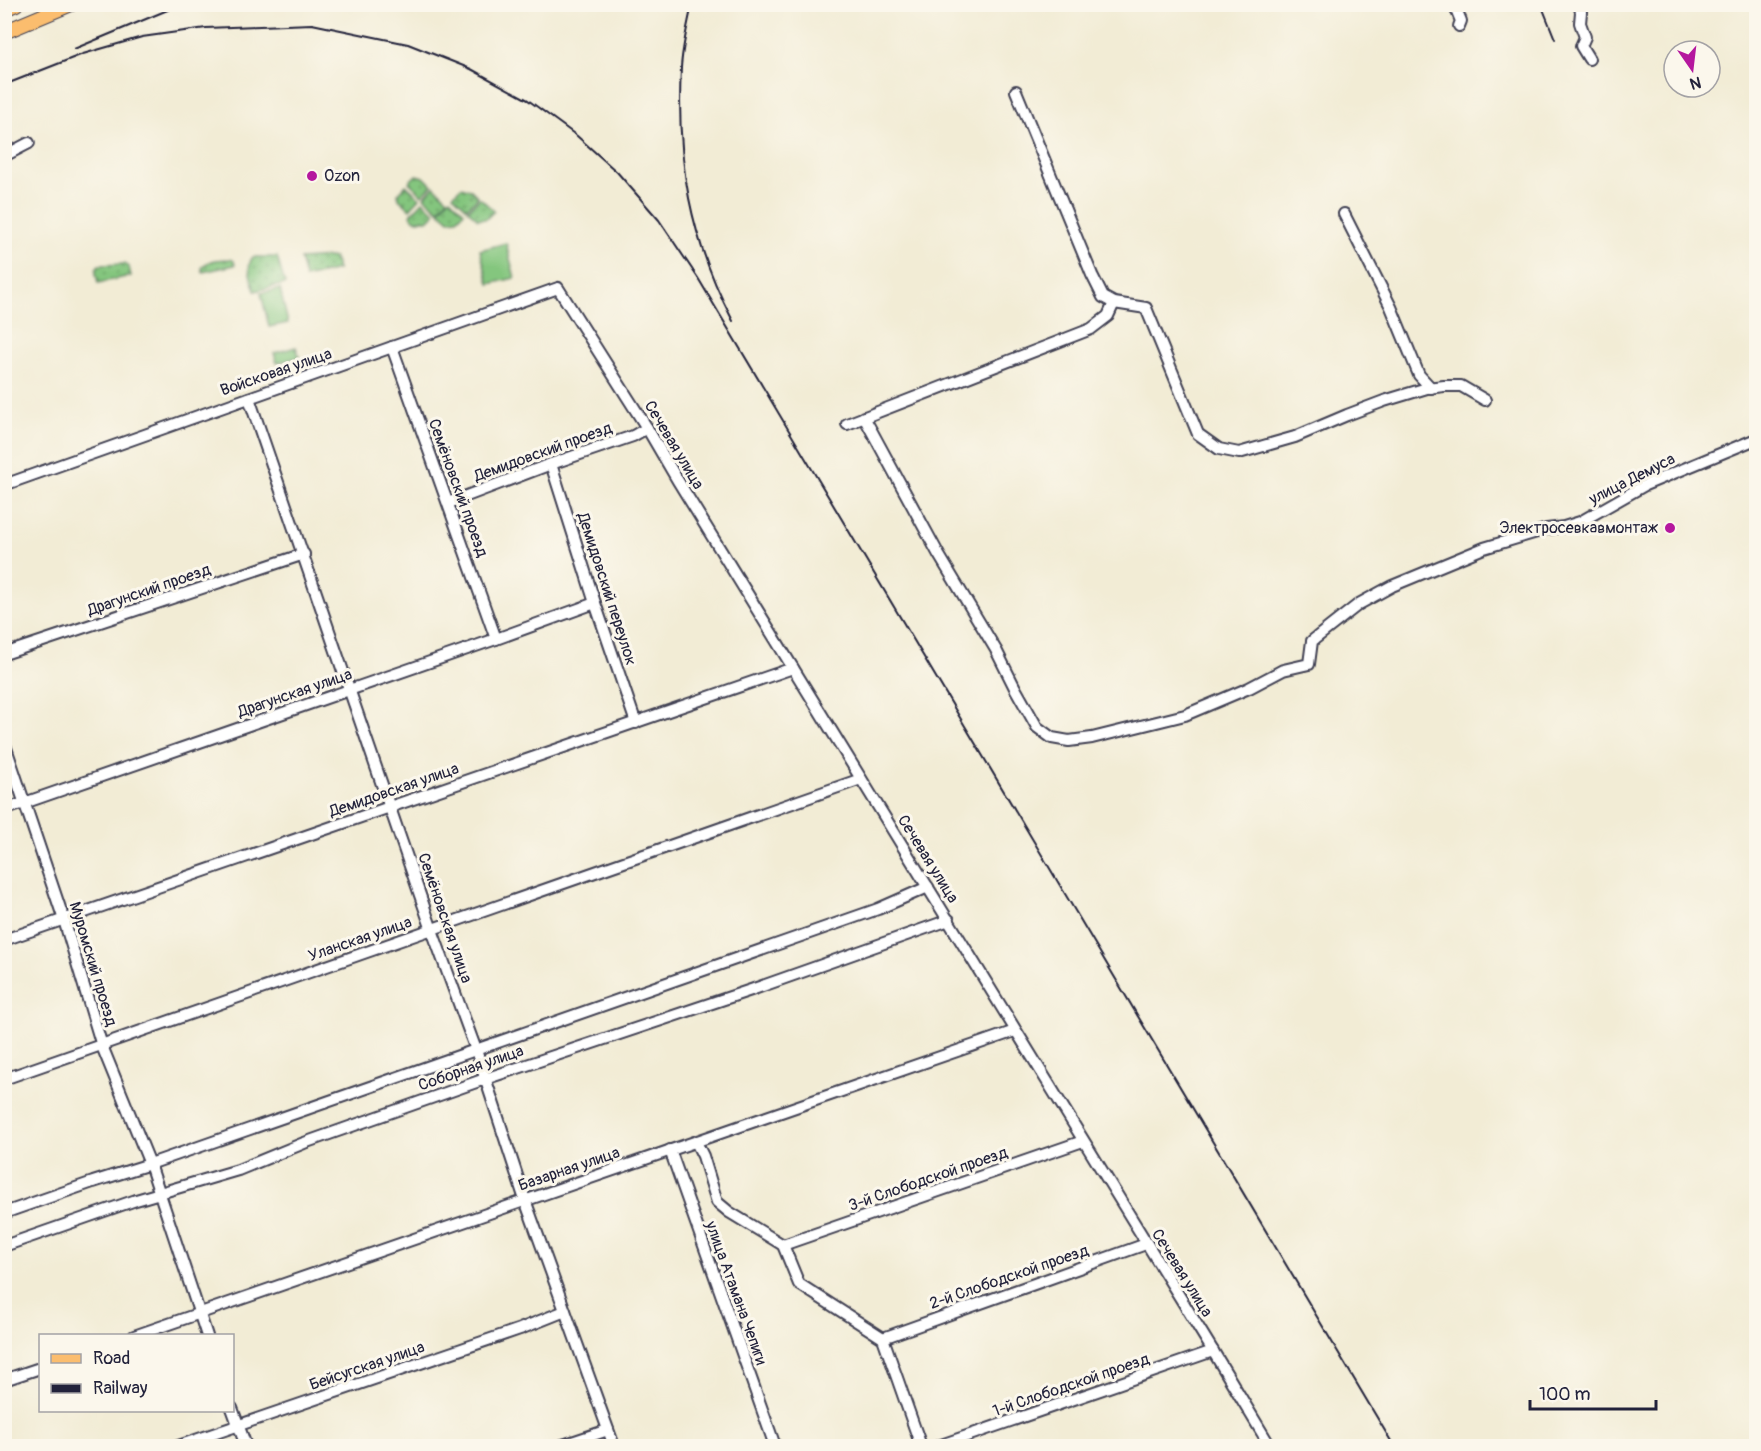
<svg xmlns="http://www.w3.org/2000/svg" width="1761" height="1451" viewBox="0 0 1761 1451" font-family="Pangolin,sans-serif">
<defs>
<pattern id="park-dots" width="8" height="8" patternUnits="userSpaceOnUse" patternTransform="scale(1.5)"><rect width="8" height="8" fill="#84c67e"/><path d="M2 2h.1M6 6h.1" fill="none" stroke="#6ca068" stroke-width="1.8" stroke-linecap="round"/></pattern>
</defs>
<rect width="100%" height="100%" fill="#fbf7ec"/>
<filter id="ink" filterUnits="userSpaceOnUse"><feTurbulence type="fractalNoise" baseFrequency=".0167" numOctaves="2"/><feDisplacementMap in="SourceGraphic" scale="12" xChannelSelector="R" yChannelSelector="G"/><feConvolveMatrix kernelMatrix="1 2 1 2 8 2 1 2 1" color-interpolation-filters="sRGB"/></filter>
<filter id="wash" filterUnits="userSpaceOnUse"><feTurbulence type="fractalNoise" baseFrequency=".008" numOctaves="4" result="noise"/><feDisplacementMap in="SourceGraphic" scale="24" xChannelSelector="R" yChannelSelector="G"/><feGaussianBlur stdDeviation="1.35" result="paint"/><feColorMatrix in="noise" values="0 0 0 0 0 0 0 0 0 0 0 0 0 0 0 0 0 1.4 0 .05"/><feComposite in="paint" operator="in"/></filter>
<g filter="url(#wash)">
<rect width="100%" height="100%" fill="#f2ecd5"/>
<g fill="url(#park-dots)" stroke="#53745c" stroke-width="1.5">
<polygon points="416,175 424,177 432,185 422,195 409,182"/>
<polygon points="406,185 420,198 410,209 399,199 398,194"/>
<polygon points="434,186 448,199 438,210 424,197"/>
<polygon points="461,187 471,190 478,197 467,208 453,195"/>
<polygon points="450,198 464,212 457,219 449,220 439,211"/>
<polygon points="480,198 494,211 486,219 478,219 468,210"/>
<polygon points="423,201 435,213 428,220 415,220 410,215"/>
<path d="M253,257H277L285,284L255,291C252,280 245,266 253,257Z"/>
<polygon points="330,257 334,258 338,270 305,278 300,259"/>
<path d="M231,259L234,261L235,265L203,272L202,268C209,258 219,260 231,259Z"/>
<path d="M125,264L129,267L131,276L98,283C97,277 93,270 99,265Z"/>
</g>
<g fill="#84c67e" stroke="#53745c" stroke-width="1.5">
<polygon points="506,243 515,278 489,284 480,250"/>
<polygon points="280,289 288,323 269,327 261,293"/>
<polygon points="296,347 299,357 277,363 274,353"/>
</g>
</g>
<g filter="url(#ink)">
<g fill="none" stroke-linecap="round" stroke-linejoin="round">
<g stroke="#414052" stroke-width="14">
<g id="minor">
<polyline points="1454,4 1461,21 1459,26"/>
<polyline points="1579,4 1581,12 1580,23 1585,37 1581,46 1589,59"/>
<polyline points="1016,91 1092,275 1103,297 1114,303 1146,308 1198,434 1219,449 1239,453 1295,437 1347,415 1384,401 1427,388 1444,386 1461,386 1485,400"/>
<polyline points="4,156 29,143"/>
<polyline points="1344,214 1391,307 1419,375 1431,388"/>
<polyline points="392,347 496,639"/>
<polyline points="249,398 432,930 476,1050 525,1200 614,1446"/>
<polyline points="864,417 939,555 996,650 1015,688 1037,727 1052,738 1069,741 1092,738 1185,715 1249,688 1283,670 1309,664 1312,641 1359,604 1392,586 1484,548 1547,529 1564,527 1580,522 1645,485 1756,439"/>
<polyline points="847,424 1091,329 1108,316 1114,303"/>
<polyline points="551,464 595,603 636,723"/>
<polyline points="4,485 558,288 647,428 678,481 1213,1351 1270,1446"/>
<polyline points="448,503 551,464 633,436 647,428"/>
<polyline points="4,654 304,554"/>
<polyline points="4,742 64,920 102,1046 150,1164 207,1336"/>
<polyline points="4,810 496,639 595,603"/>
<polyline points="4,940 793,668"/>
<polyline points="4,1079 861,779"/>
<polyline points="696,1142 703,1156 717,1202 729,1212 783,1245 799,1284 883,1338 921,1446"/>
<polyline points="670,1150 775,1446"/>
<polyline points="4,1213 93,1182 150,1164 878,909 928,887"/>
<polyline points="783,1245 1083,1141"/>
<polyline points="4,1246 136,1200 238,1170 304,1143 485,1079 751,990 949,920"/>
<polyline points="134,1336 1015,1031"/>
<polyline points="883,1338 1146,1244"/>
<polyline points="4,1380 40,1368"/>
<polyline points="232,1408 246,1446"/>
<polyline points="178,1446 520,1329 565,1311"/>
<polyline points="560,1446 608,1430"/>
<polyline points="938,1446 1213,1351"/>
</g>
</g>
<g stroke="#414052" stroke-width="16">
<g id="major">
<polyline points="4,9 16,4"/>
<polyline points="4,32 71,4"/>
</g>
</g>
<use href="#minor" stroke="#fff" stroke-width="10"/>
<use href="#major" stroke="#fbbd6e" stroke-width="14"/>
<g stroke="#22223b" stroke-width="2">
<path d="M692,4C688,25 682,47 681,68C676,160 690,239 733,321"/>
<polyline points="1541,4 1555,39"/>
<polyline points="74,49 182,4"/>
<polyline points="4,85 83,54 142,37 206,28 312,24 408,44 471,69 528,100 577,136 617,172 659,220 698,278 1394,1446"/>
</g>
</g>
</g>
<g fill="#b5179e" stroke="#fbf7ec" stroke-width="2">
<circle cx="312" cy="176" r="6"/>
<circle cx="1670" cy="528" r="6"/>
</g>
<g text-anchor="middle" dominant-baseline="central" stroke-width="6" stroke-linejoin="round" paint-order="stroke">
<g font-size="16" fill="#22223b" stroke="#fbf7ec" text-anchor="start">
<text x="324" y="176">Ozon</text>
<text x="1658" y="528" text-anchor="end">Электросевкавмонтаж</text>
</g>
<g font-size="16" fill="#22223b" stroke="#fbf7ec">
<text transform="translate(276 372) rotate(-19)">Войсковая улица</text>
<text transform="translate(674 445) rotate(59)">Сечевая улица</text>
<text transform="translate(543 452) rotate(-20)">Демидовский проезд</text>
<text transform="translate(1632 479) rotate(-27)">улица Демуса</text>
<text transform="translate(458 488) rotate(70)">Семёновский проезд</text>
<text transform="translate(607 589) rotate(72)">Демидовский переулок</text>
<text transform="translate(149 590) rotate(-19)">Драгунский проезд</text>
<text transform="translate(295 693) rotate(-19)">Драгунская улица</text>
<text transform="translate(394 790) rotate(-19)">Демидовская улица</text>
<text transform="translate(928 859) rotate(58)">Сечевая улица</text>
<text transform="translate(445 918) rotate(71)">Семёновская улица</text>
<text transform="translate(360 939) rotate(-19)">Уланская улица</text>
<text transform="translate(93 964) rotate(73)">Муромский проезд</text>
<text transform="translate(471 1068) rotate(-19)">Соборная улица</text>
<text transform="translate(569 1169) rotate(-19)">Базарная улица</text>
<text transform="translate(928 1179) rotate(-19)">3-й Слободской проезд</text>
<text transform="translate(1182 1273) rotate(58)">Сечевая улица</text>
<text transform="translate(1009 1277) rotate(-19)">2-й Слободской проезд</text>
<text transform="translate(736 1293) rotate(70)">улица Атамана Чепиги</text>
<text transform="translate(367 1366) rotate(-19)">Бейсугская улица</text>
<text transform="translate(1071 1385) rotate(-19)">1-й Слободской проезд</text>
</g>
</g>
<rect width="1761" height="1451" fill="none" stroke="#fbf7ec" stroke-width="24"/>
<rect x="39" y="1334" width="195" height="78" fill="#fbf7ec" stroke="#a4a2a5" stroke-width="1.5"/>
<rect x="51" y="1354" width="30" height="9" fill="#fbbd6e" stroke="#a4a2a5" stroke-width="1.5"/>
<text x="93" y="1364" font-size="18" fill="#22223b">Road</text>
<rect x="51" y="1384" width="30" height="9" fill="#22223b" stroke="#a4a2a5" stroke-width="1.5"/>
<text x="93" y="1394" font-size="18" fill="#22223b">Railway</text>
<g transform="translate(1692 69) rotate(166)"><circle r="28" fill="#fbf7ec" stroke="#a4a2a5" stroke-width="1.5"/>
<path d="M0-4.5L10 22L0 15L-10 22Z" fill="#b5179e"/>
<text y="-9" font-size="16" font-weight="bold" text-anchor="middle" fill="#22223b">N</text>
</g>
<path d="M1530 1400v9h126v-9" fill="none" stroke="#22223b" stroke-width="3"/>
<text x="1539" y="1400" font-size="18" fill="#22223b" stroke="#fbf7ec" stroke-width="4.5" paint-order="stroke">100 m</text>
</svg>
